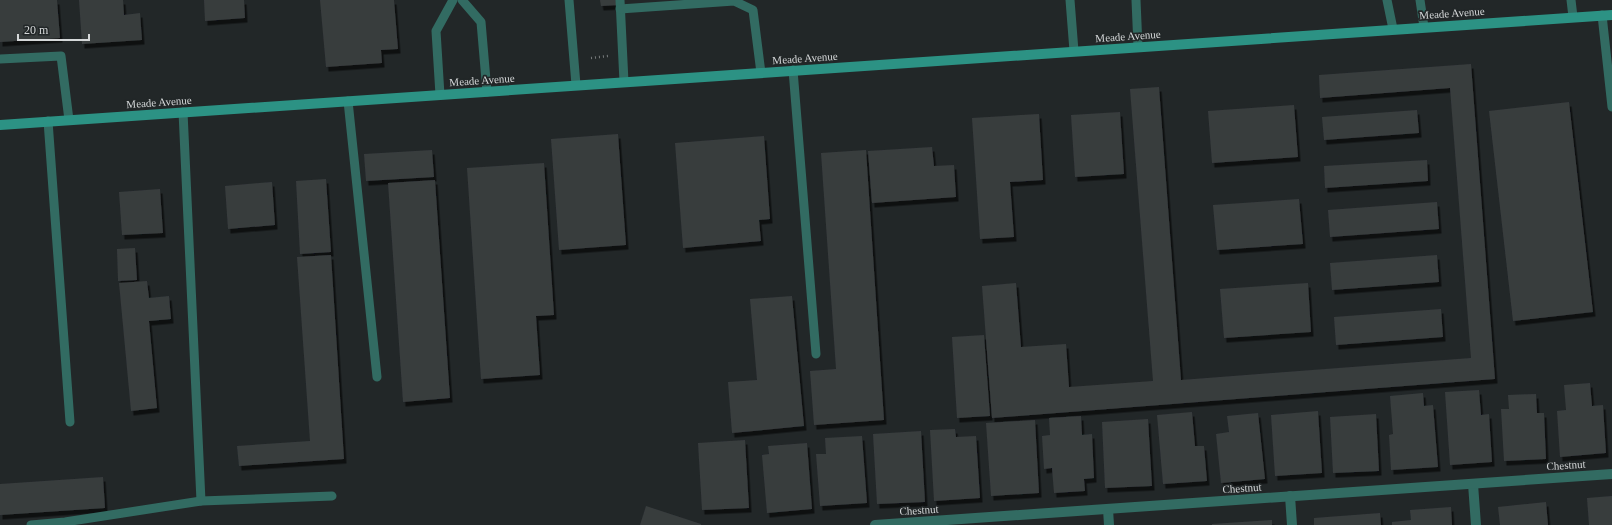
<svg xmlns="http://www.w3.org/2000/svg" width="1612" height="525" viewBox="0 0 1612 525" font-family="Georgia,serif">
<defs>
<filter id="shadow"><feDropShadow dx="2.5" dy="4.5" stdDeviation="0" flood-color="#0009"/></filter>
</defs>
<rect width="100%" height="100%" fill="#222728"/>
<g fill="#383c3e" filter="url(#shadow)">
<polygon points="0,0 57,0 60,38 0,42"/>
<polygon points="79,0 123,0 124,15 140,13 142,40 82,44"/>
<polygon points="204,0 244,0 245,18 205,21"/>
<polygon points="320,0 394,0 398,49 381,50 382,63 326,67"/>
<polygon points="600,0 618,0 619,5 601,6"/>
<polygon points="1471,64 1495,379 992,418 982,286 1016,283 1021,347 1066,344 1069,387 1153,381 1130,89 1159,87 1181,380 1471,358 1450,88 1320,98 1319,75"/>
<polygon points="1569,102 1593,312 1513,321 1489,111"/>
<polygon points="1294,105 1298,157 1212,163 1208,111"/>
<polygon points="1417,110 1419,133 1324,140 1322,117"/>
<polygon points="1120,112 1124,174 1075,177 1071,115"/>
<polygon points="1039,114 1043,180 1010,182 1014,237 980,239 972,118"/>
<polygon points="618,134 626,245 559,250 551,139"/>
<polygon points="764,136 770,219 759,220 761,241 683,248 675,143"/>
<polygon points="932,147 934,166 954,165 956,197 872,203 868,151"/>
<polygon points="432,150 434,177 366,181 364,154"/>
<polygon points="866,150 884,420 814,425 810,371 836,369 821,153"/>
<polygon points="1427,160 1428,181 1325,188 1324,166"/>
<polygon points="544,163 554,315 536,316 540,375 481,379 467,168"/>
<polygon points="326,179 331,252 300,254 296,181"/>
<polygon points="435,180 450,398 403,402 388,183"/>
<polygon points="272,182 275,225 228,229 225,186"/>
<polygon points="160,189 163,233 122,235 119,192"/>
<polygon points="1299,199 1303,244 1217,250 1213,205"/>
<polygon points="1437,202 1439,229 1330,237 1328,210"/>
<polygon points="135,248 137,280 118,281 117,249"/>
<polygon points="331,255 344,459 239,466 237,446 310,441 297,257"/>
<polygon points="1437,255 1439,282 1332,290 1330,263"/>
<polygon points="147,281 149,298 169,296 171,319 149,321 157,408 131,411 119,283"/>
<polygon points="1308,283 1311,332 1224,338 1220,289"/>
<polygon points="792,296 804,426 732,433 728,382 757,380 750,299"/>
<polygon points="1441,309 1443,337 1336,345 1334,317"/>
<polygon points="984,335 990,416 957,418 952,337"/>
<polygon points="1590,383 1592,406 1603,405 1606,453 1560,457 1557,411 1566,410 1564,385"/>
<polygon points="1479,390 1481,415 1489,414 1492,462 1450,465 1445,392"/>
<polygon points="1423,393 1424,406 1433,405 1438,467 1391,470 1389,435 1393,434 1390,396"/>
<polygon points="1536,394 1537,413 1544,413 1546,459 1504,461 1501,409 1509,409 1508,395"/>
<polygon points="1318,411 1322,473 1275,476 1271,415"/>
<polygon points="1192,412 1195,446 1204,446 1207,481 1163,484 1157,415"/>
<polygon points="1258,413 1265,479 1221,483 1216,434 1229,432 1227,416"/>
<polygon points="1376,414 1379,471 1333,473 1330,417"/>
<polygon points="1081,416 1082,435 1092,434 1094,478 1084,479 1085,491 1054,493 1052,468 1044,469 1042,436 1050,435 1049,418"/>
<polygon points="1148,419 1152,486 1105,488 1102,422"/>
<polygon points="1035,420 1039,493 991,496 986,423"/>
<polygon points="955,429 956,437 976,436 980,498 934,501 930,430"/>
<polygon points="921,431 925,502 877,504 873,434"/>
<polygon points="862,436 867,503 820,506 816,454 826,454 825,438"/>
<polygon points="745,440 749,508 702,510 698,443"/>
<polygon points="807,443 812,509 767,513 762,455 769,454 768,446"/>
<polygon points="103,477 105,508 0,515 0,484"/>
<polygon points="1612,496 1612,525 1589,525 1587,498"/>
<polygon points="1546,502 1548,525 1500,525 1498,507"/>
<polygon points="646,506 701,524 701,525 640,525"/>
<polygon points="1451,507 1452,525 1392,525 1392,522 1411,520 1410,510"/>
<polygon points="1380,513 1381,525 1314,525 1314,518"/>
<polygon points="1272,520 1272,525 1212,525 1212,524"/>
</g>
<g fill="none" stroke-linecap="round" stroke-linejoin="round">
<polyline stroke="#787c7d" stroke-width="2.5" stroke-dasharray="1 3" stroke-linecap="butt" points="591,58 608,56"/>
<g stroke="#326b62" stroke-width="9">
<polyline points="462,0 481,22 487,92"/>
<polyline points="569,0 576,85"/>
<polyline points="620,0 624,82"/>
<polyline points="1070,0 1074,51"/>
<polyline points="1136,0 1138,47"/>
<polyline points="1387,0 1393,29"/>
<polyline points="1420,0 1424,27"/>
<polyline points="1571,0 1573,17"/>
<polyline points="620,9 734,1 753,10 761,73"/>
<polyline points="1602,15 1612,107"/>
<polyline points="0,59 61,56 69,120"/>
<polyline points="793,70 816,354"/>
<polyline points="440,95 436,31 453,0"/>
<polyline points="348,101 377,377"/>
<polyline points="183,112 201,501"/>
<polyline points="48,121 70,422"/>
<polyline points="31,525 65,522 201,501 332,496"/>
</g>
<g stroke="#326b62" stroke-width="10">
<polyline points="1473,484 1476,525"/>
<polyline points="1290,496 1292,525"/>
<polyline points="1108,509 1109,525"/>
<polyline points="875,525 1612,474"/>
</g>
<polyline stroke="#2c9284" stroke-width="10" points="0,125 1612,15"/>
</g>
<g text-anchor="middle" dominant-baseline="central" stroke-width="3.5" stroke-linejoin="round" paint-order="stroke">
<g font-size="11" fill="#d5d8d9" stroke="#222728">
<text transform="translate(1452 13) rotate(-4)">Meade Avenue</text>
<text transform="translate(1128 36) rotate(-4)">Meade Avenue</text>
<text transform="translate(805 58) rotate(-4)">Meade Avenue</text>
<text transform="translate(482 80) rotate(-4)">Meade Avenue</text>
<text transform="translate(159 102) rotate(-4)">Meade Avenue</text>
<text transform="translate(1566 465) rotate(-4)">Chestnut</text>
<text transform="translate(1242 488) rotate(-4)">Chestnut</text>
<text transform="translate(919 510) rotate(-4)">Chestnut</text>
</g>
</g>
<path d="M18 34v6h71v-6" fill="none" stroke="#d5d8d9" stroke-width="2"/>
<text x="24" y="34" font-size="12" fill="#d5d8d9" stroke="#222728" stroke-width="3" paint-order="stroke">20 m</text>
</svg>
